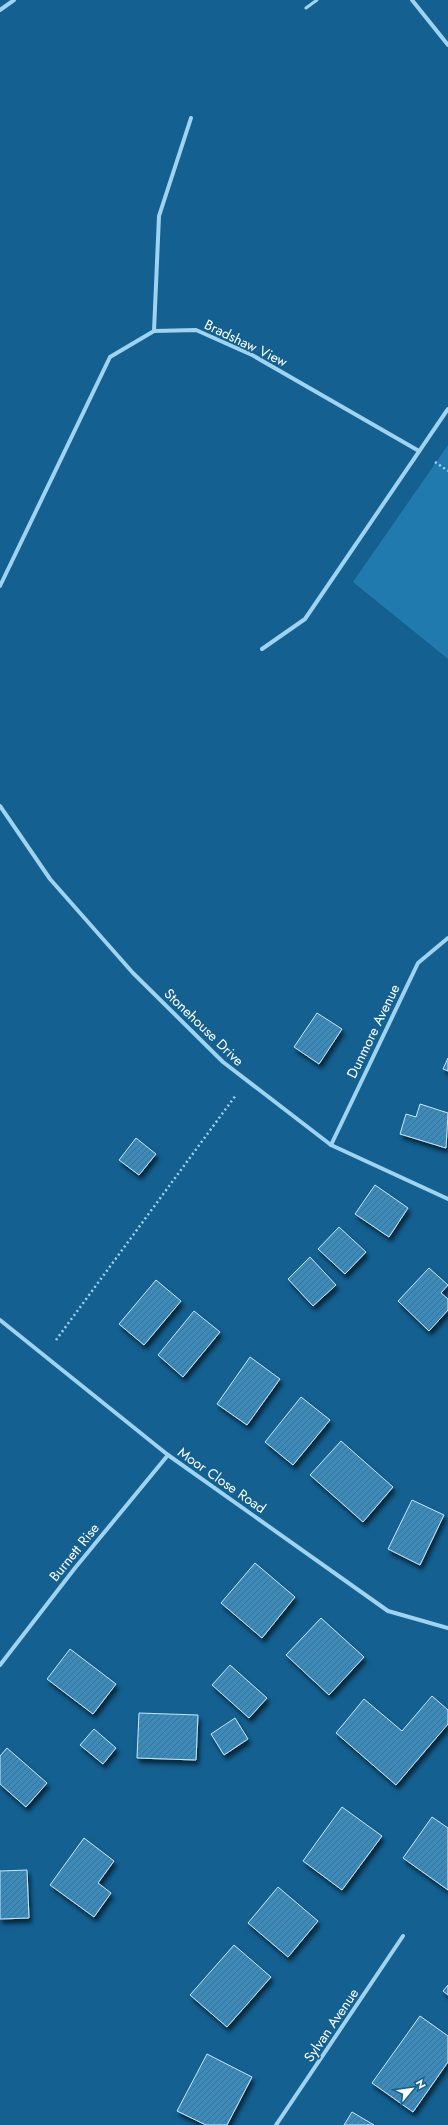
<svg xmlns="http://www.w3.org/2000/svg" width="448" height="2125" viewBox="0 0 448 2125" font-family="Jost,sans-serif">
<defs>
<pattern id="building-hatch" width="6" height="6" patternUnits="userSpaceOnUse"><rect width="6" height="6" fill="#3b8ab9"/><path d="M-1 1l2-2M0 6l6-6M5 7l2-2" fill="none" stroke="#42718d"/></pattern>
<filter id="shadow"><feDropShadow dx="2.5" dy="4.5" stdDeviation="2" flood-color="#0009"/></filter>
</defs>
<rect width="100%" height="100%" fill="#136091"/>
<polygon fill="#217aae" points="448,445 448,659 353,582"/>
<g fill="url(#building-hatch)" stroke="#c6e8fd" filter="url(#shadow)">
<polygon points="317,1013 342,1029 319,1064 294,1047"/>
<polygon points="448,1058 448,1071 443,1069"/>
<polygon points="420,1104 448,1113 446,1148 400,1134 406,1114 416,1117"/>
<polygon points="136,1138 156,1154 139,1175 119,1160"/>
<polygon points="375,1185 408,1208 389,1237 355,1214"/>
<polygon points="339,1227 366,1252 345,1274 318,1249"/>
<polygon points="310,1257 336,1285 313,1306 288,1279"/>
<polygon points="429,1268 448,1285 441,1293 448,1299 448,1310 429,1331 398,1301"/>
<polygon points="156,1280 181,1301 144,1345 119,1324"/>
<polygon points="194,1311 220,1332 183,1377 158,1355"/>
<polygon points="250,1357 280,1379 247,1425 217,1404"/>
<polygon points="301,1397 330,1420 293,1465 265,1442"/>
<polygon points="341,1441 393,1487 363,1522 310,1475"/>
<polygon points="412,1500 444,1515 420,1565 388,1549"/>
<polygon points="255,1563 295,1597 262,1638 221,1603"/>
<polygon points="321,1618 364,1657 329,1695 286,1655"/>
<polygon points="70,1649 116,1684 93,1714 47,1679"/>
<polygon points="230,1665 267,1698 249,1718 212,1685"/>
<polygon points="432,1696 448,1710 448,1724 396,1785 336,1733 364,1699 402,1731"/>
<polygon points="139,1713 198,1715 196,1760 137,1758"/>
<polygon points="235,1718 248,1739 224,1755 211,1734"/>
<polygon points="94,1729 116,1748 103,1764 80,1745"/>
<polygon points="7,1748 47,1783 26,1807 0,1784 0,1756"/>
<polygon points="342,1807 382,1836 342,1890 303,1861"/>
<polygon points="432,1817 448,1828 448,1890 403,1858"/>
<polygon points="84,1838 114,1861 98,1883 111,1893 94,1917 50,1885"/>
<polygon points="27,1870 29,1918 0,1919 0,1871"/>
<polygon points="278,1887 318,1921 288,1957 248,1923"/>
<polygon points="234,1945 271,1977 227,2027 190,1995"/>
<polygon points="448,1985 448,1995 443,1991"/>
<polygon points="420,2016 448,2036 448,2062 413,2112 372,2083"/>
<polygon points="207,2054 252,2077 227,2125 206,2125 177,2111"/>
<polygon points="352,2112 374,2125 344,2125"/>
</g>
<g fill="none" stroke-linecap="round" stroke-linejoin="round">
<g stroke="#9fd3f2" stroke-width="2.5" stroke-dasharray="2 3" stroke-linecap="butt">
<polyline points="435,462 448,471"/>
<polyline points="56,1340 236,1095"/>
</g>
<polyline stroke="#9fd3f2" stroke-width="3" points="306,8 317,0"/>
<g stroke="#9fd3f2" stroke-width="4">
<polyline points="412,0 448,45"/>
<polyline points="0,10 14,0"/>
<polyline points="154,331 159,216 191,118"/>
<polyline points="0,586 110,357 154,331 196,330 252,355 419,451"/>
<polyline points="262,649 305,619 448,409"/>
<polyline points="0,806 50,879 133,973 223,1062 331,1145 448,1199"/>
<polyline points="331,1145 418,963 448,938"/>
<polyline points="0,1320 168,1455 388,1611 448,1628"/>
<polyline points="0,1665 75,1568 168,1455"/>
<polyline points="276,2125 403,1936"/>
</g>
</g>
<g text-anchor="middle" dominant-baseline="central" stroke-width="3" stroke-linejoin="round" paint-order="stroke">
<g font-size="14" fill="#fff" stroke="#136091">
<text transform="translate(246 343) rotate(26)">Bradshaw View</text>
<text transform="translate(204 1027) rotate(44)">Stonehouse Drive</text>
<text transform="translate(373 1031) rotate(-64)">Dunmore Avenue</text>
<text transform="translate(222 1480) rotate(35)">Moor Close Road</text>
<text transform="translate(74 1552) rotate(-51)">Burnett Rise</text>
<text transform="translate(331 2025) rotate(-56)">Sylvan Avenue</text>
</g>
</g>
<g transform="translate(412 2089) rotate(61)" stroke="#136091" stroke-width="3" paint-order="stroke">
<path d="M0-3L7 15L0 10L-7 15Z" fill="#ffffff"/>
<text y="-6" font-size="11" font-weight="bold" text-anchor="middle" fill="#ffffff">N</text>
</g>
</svg>
